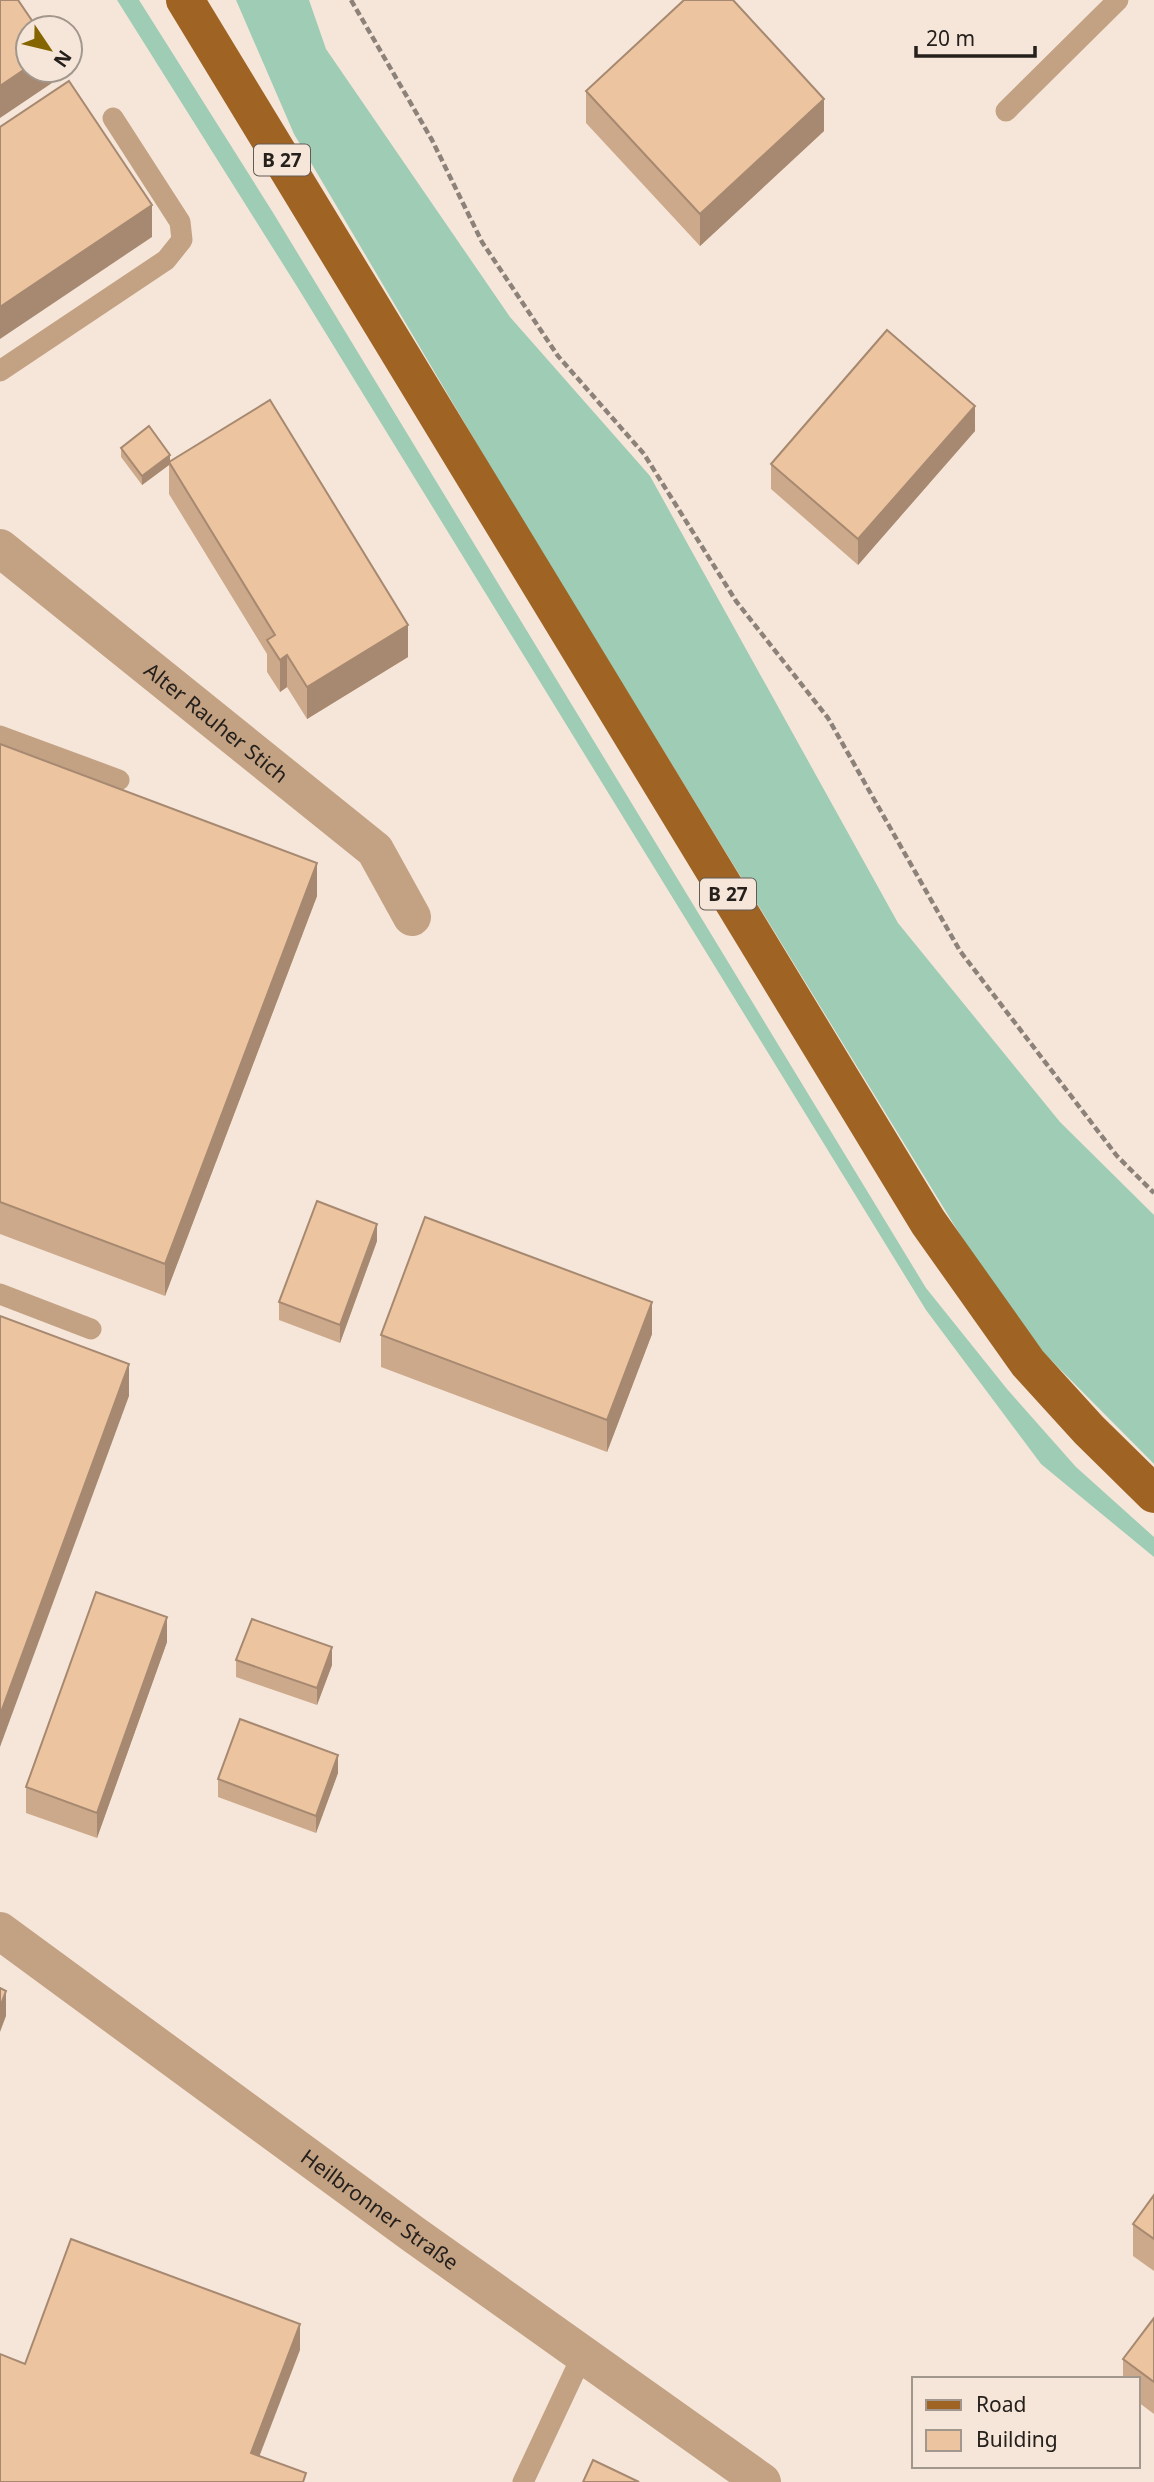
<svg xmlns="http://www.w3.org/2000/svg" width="1154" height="2482" viewBox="0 0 1154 2482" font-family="'Noto Sans',sans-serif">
<rect width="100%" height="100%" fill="#f6e6d9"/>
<g fill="#9eccb5">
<polygon points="117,0 139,0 272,211 926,1288 1007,1389 1076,1467 1154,1537 1154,1557 1041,1464 926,1310 298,288"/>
<polygon points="236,0 309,0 326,49 510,317 650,476 898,923 1060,1122 1154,1215 1154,1464 1044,1353 975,1259 516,510 294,134"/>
</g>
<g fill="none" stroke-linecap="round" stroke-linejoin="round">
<polyline stroke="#8c8279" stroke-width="4.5" stroke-dasharray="7 3.5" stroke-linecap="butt" points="351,0 432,140 482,242 558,356 644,454 736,601 828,718 960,951 1117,1156 1154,1193"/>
<g stroke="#c3a284" stroke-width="21">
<polyline points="1006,111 1118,0"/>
<polyline points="0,371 166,260 182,240 180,222 113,118"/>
<polyline points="0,736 119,780"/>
<polyline points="0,1294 91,1329"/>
<polyline points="523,2482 583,2354"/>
</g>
<g stroke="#c3a284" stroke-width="38">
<path id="s1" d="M0,548L375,850L412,917"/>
<path id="s2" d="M0,1931L413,2234L762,2482"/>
</g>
<polyline stroke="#9f6424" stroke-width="38" points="185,0 928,1222 1028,1363 1089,1430 1154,1494"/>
</g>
<g fill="#cca98a">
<polygon points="586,91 824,131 700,246 586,123"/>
<polygon points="975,431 858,565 771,489 771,464"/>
<polygon points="121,448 170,461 408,657 307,719 287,687 280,692 267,672 267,654 169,494 169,465 142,485 121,457"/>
<polygon points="0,744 317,896 165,1296 0,1234"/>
<polygon points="377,1241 340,1343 279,1320 279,1302"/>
<polygon points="652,1334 607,1452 381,1367 381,1335"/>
<polygon points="167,1642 97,1838 26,1813 26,1787"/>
<polygon points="236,1660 332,1665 317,1705 236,1677"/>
<polygon points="338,1773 316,1833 218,1797 218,1779"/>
<polygon points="1154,2195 1154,2271 1133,2256 1133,2224"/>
<polygon points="1154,2318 1154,2414 1138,2402 1138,2379 1123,2379 1123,2359"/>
</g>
<g fill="#a68970">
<polygon points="28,67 28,70 52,70 52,83 0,118 0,86"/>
<polygon points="824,99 824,131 700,246 700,214"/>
<polygon points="152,205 152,237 0,339 0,307"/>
<polygon points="975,406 975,431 858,565 858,539"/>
<polygon points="170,455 170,464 169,462 169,465 142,485 142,476"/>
<polygon points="408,625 408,657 307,719 307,687"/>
<polygon points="287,655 287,687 280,692 280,660"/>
<polygon points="317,863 317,896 165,1296 165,1264"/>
<polygon points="377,1224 377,1241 340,1343 340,1325"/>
<polygon points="652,1302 652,1334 607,1452 607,1420"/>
<polygon points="129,1364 129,1396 0,1747 0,1715"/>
<polygon points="167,1617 167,1642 97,1838 97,1813"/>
<polygon points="332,1647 332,1665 317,1705 317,1688"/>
<polygon points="338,1755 338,1773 316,1833 316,1816"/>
<polygon points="6,1991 6,2016 0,2032 0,2007"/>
<polygon points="300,2324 300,2350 251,2478 251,2453"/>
</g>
<g fill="#edc4a0" stroke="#a68970" stroke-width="2">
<polygon points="0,0 18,0 37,28 28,28 28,67 0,86"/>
<polygon points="684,0 733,0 824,99 700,214 586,91"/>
<polygon points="69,81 152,205 0,307 0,127"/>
<polygon points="887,330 975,406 858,539 771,464"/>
<polygon points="270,400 408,625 307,687 287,655 280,660 267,640 275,635 169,462"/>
<polygon points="149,426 170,455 142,476 121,448"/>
<polygon points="0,744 317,863 165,1264 0,1202"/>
<polygon points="317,1201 377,1224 340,1325 279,1302"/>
<polygon points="425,1217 652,1302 607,1420 381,1335"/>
<polygon points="0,1316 129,1364 0,1715"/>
<polygon points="96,1592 167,1617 97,1813 26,1787"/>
<polygon points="252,1619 332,1647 317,1688 236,1660"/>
<polygon points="240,1719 338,1755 316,1816 218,1779"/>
<polygon points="0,1988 6,1991 0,2007"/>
<polygon points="1154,2195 1154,2239 1133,2224"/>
<polygon points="71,2239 300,2324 251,2453 306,2473 303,2482 0,2482 0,2354 25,2364"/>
<polygon points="1154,2318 1154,2382 1123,2359"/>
<polygon points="593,2460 639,2482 583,2482"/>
</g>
<g text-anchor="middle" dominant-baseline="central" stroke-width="5" stroke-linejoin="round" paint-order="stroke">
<g fill="#f6e6d9" stroke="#645b54" stroke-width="2">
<rect x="254" y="144.5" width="56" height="31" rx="5"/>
<rect x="700" y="878.5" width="56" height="31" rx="5"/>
</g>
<g font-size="19" font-weight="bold" fill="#25201b">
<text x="282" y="160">B 27</text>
<text x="728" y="894">B 27</text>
</g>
<g font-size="21" fill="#25201b" stroke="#f6e6d9">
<text stroke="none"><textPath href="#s1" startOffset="278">Alter Rauher Stich</textPath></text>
<text stroke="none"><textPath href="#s2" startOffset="471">Heilbronner Straße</textPath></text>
</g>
</g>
<rect x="912" y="2377" width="228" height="91" fill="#f6e6d9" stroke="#a2978d" stroke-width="2"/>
<rect x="926" y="2400" width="35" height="10" fill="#9f6424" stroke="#a2978d" stroke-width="2"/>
<text x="976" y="2412" font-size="21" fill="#25201b">Road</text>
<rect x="926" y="2430" width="35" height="21" fill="#edc4a0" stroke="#a2978d" stroke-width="2"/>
<text x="976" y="2447" font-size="21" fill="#25201b">Building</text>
<g transform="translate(49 49) rotate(125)"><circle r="33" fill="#f6e6d9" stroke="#a2978d" stroke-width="2"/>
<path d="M0-5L12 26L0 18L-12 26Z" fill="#856500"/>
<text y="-10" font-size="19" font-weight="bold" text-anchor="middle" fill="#25201b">N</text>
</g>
<path d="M916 46v10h119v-10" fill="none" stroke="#25201b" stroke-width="3.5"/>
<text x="926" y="46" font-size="21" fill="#25201b" stroke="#f6e6d9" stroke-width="5" paint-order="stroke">20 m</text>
</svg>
